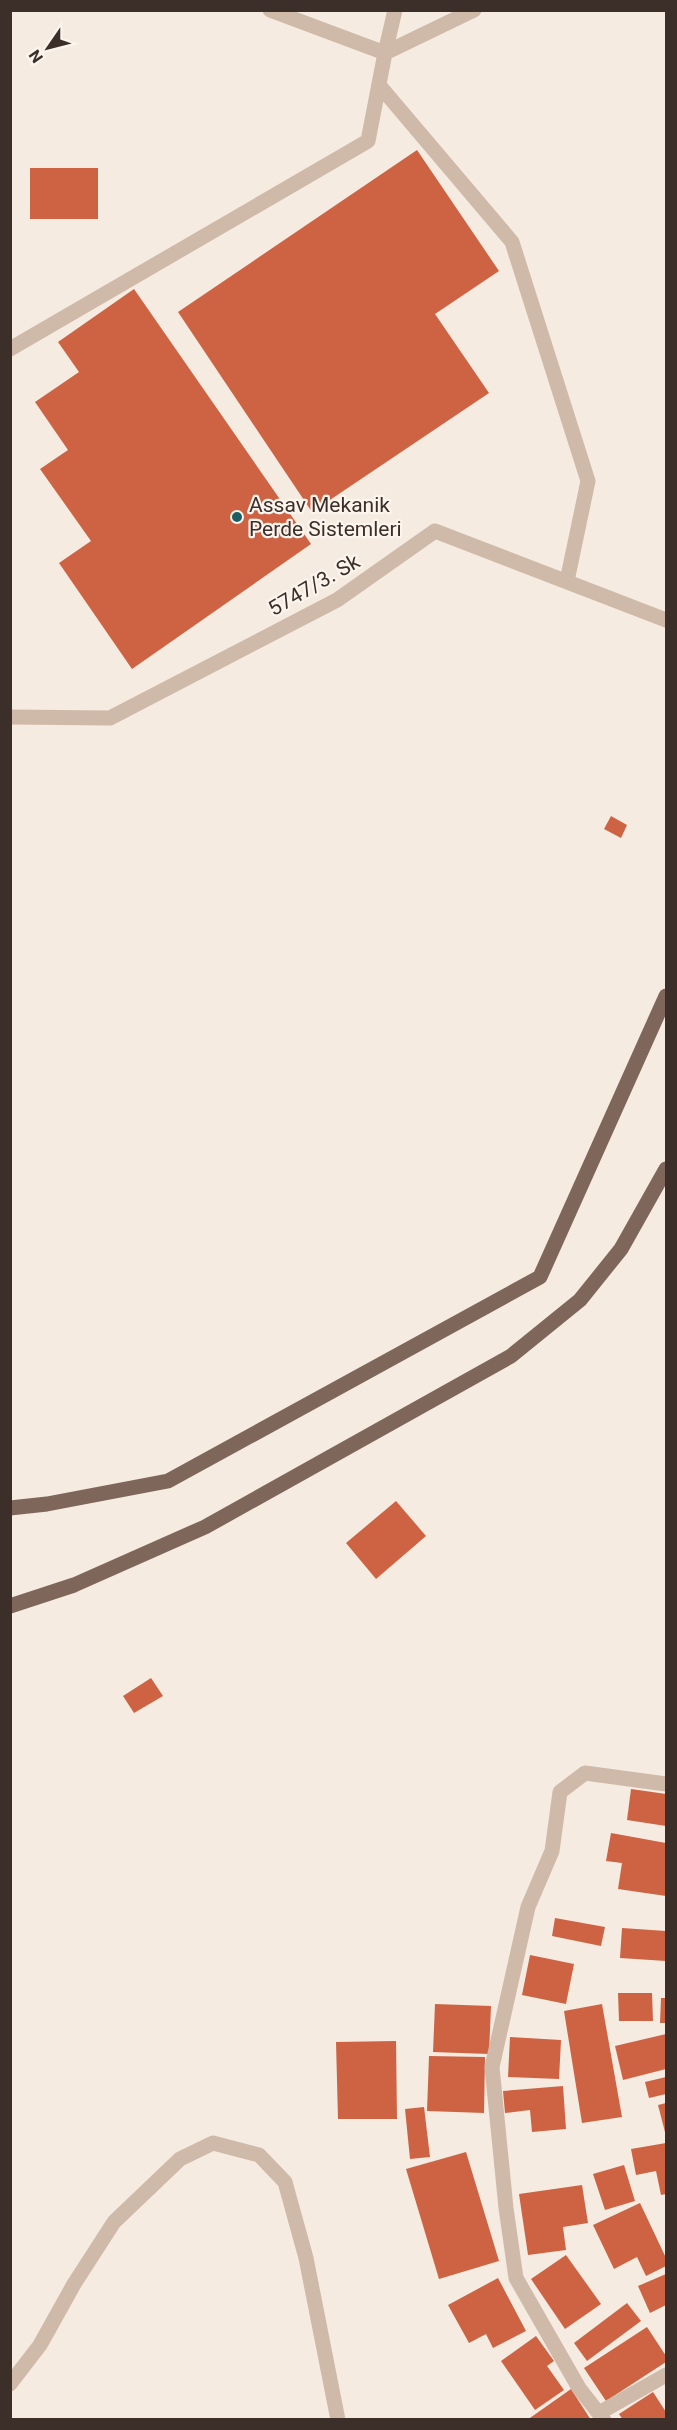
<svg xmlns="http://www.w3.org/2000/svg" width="677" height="2430" viewBox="0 0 677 2430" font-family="Roboto,sans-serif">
<rect width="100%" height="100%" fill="#f5ebe0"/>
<g fill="#ce6344">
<polygon points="417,150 499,271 435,314 489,393 312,512 178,312"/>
<rect x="30" y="168" width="68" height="51"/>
<polygon points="134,289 311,544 132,669 59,563 91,541 40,469 68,450 35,402 79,372 58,342"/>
<polygon points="611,816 627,825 621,838 604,829"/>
<polygon points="396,1501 426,1536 376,1579 346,1543"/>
<polygon points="151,1678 163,1696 134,1713 123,1696"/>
<polygon points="631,1789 666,1794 666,1826 627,1820"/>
<polygon points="611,1833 666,1843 666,1896 618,1889 622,1863 606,1861"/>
<polygon points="555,1918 605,1927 601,1946 552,1936"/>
<polygon points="622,1928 666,1931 666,1961 620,1958"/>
<polygon points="530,1955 574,1964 566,2004 522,1995"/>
<polygon points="618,1993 652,1993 653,2021 619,2021"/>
<polygon points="661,1998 666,1998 666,2023 660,2023"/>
<polygon points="435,2004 491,2006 489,2054 433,2052"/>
<polygon points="602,2004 622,2117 582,2123 564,2011"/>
<polygon points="666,2034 666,2069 623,2080 615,2046"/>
<polygon points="510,2037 561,2040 559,2079 508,2077"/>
<polygon points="396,2041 397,2119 338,2119 336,2042"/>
<polygon points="429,2056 485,2057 484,2113 427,2111"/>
<polygon points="666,2077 666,2094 649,2098 645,2082"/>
<polygon points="563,2086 566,2129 532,2132 530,2110 505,2113 503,2091"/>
<polygon points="666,2103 666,2136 658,2105"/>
<polygon points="424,2107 430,2157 410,2159 405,2109"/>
<polygon points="666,2143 666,2194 661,2195 656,2171 636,2175 631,2149"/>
<polygon points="466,2152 499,2261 439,2279 406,2169"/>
<polygon points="624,2165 635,2201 605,2210 593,2174"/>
<polygon points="582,2185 588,2223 563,2227 566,2250 528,2255 519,2194"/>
<polygon points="640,2203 666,2258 666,2266 646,2276 637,2257 614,2269 593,2225"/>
<polygon points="566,2255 601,2304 565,2329 531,2279"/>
<polygon points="666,2274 666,2305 650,2313 638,2286"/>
<polygon points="498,2278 526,2331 493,2348 486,2334 469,2343 448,2305"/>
<polygon points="627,2303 641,2321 587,2361 574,2343"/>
<polygon points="647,2327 666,2356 666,2362 606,2401 584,2368"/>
<polygon points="536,2336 554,2361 547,2366 564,2390 535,2410 501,2361"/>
<polygon points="571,2389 591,2420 527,2420"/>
<polygon points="653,2392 666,2412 666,2420 623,2420 619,2414"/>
</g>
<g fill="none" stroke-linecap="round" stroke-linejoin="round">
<g stroke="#cfbaaa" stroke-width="15">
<polyline points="270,10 385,53 395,10"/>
<polyline points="379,85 512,242 588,481 567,581"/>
<polyline points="10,349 368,141 385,53 474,10"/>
<polyline points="10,717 110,718 337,600 435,531 666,620"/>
<polyline points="10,2384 40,2345 74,2284 114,2222 180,2159 213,2143 259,2155 285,2182 306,2258 338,2420"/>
<polyline points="599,2413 666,2375"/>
<polyline points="604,2420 579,2388 516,2278 506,2208 492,2067 528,1907 552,1851 560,1792 585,1773 666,1784"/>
</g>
<g stroke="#7f665a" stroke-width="15">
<polyline points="10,1508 47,1504 168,1481 540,1277 666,996"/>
<polyline points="10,1606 74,1585 205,1527 511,1356 580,1300 621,1249 666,1169"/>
</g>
</g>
<circle fill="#1c5e61" stroke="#fcf5ed" stroke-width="2" cx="237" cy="517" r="6"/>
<g text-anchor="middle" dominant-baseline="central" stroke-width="4.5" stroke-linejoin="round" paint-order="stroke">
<g font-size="21" fill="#3c2f2a" stroke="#fcf5ed" text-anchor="start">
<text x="249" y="505">Assav Mekanik<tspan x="249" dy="24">Perde Sistemleri</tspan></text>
</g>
<g font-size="21" fill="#3c2f2a" stroke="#fcf5ed">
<text transform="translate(314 585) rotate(-30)">5747/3. Sk</text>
</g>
</g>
<rect width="677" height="2430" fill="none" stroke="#3c2f2a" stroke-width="24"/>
<g transform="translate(48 48) rotate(235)" stroke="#fcf5ed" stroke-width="4.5" paint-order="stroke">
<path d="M0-4.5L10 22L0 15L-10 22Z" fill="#3c2f2a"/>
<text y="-9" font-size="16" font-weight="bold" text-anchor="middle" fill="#3c2f2a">N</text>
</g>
</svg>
